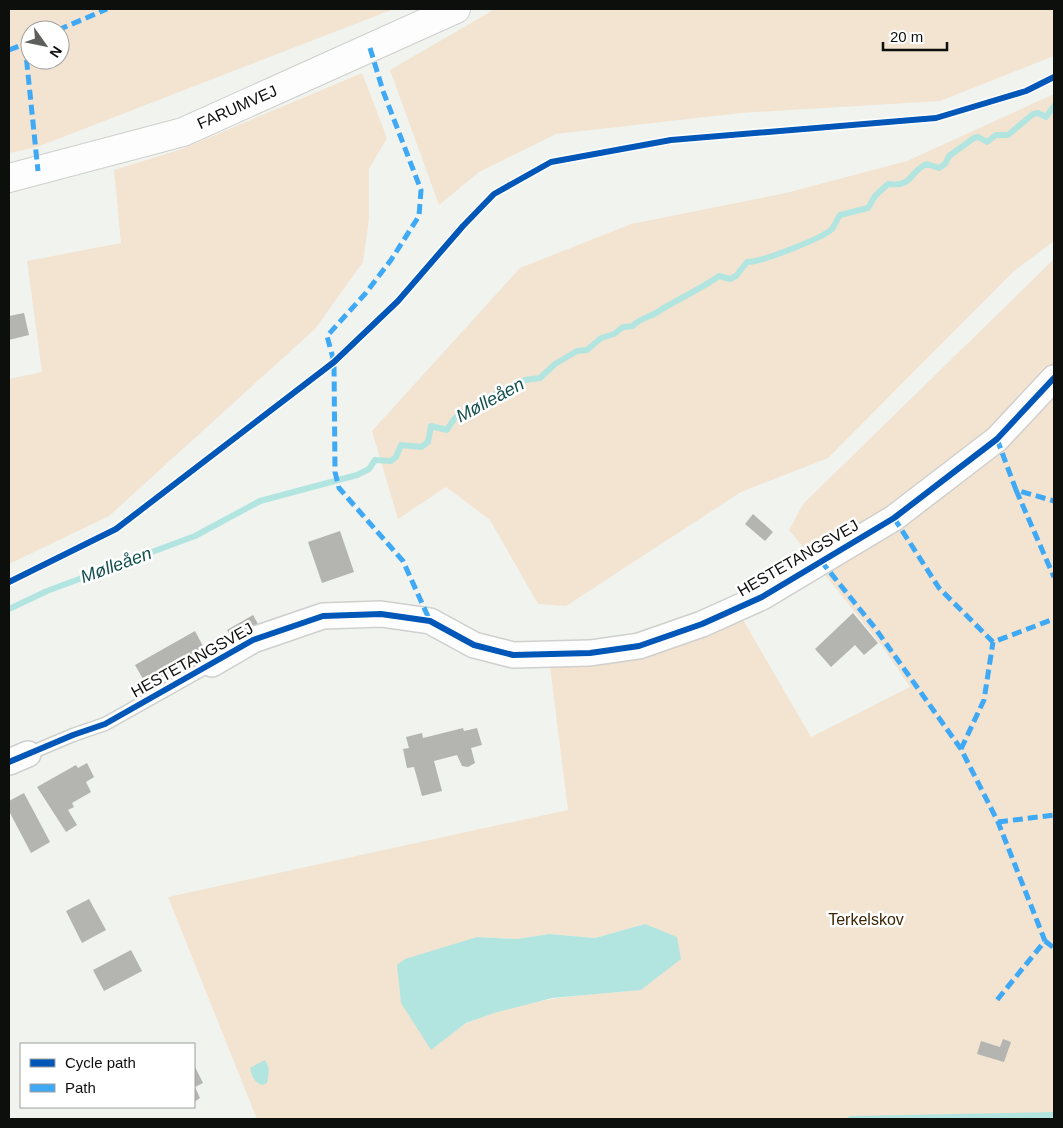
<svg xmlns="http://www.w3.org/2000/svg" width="1063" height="1128" viewBox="0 0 1063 1128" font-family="Helvetica,sans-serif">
<rect width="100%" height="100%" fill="#f1f3ef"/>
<g fill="#f2e4d1" fill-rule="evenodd">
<path d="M9,9H394L37,147L9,153ZM30,30H60V60H30Z"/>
<polygon points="495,9 1054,9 1054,56 940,101 741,113 556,134 479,172 439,205 390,70"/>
<polygon points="362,73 387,138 369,169 369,219 363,262 315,329 109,516 9,564 9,379 42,372 27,261 121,243 114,170 182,149"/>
<polygon points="1054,94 1054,241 1014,271 828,458 741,492 566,606 538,604 490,520 446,487 398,519 372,431 520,268 631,224 786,193 907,161"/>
<path d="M1054,259V1119H257L168,897L568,810L550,667L651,654L742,618L811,737L910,687L882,646L789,530L803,504ZM645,924L641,990C583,995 522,998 468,1023C455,1029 443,1042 431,1050L477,937L517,939L549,934L595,938Z"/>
</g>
<g fill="#b3e5e0">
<polygon points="645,924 677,937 681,959 641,990 552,998 494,1013 466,1023 431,1050 401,1003 397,965 405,959 477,937 517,939 549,934 595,938"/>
<path d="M265,1060C270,1068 269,1073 267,1083L263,1085C255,1084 251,1075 250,1068Z"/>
</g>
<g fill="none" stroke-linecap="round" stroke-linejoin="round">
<g stroke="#b3e5e0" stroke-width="6">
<path d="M9,609L47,591L195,536L260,501L357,475L369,469L375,460L391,461L396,457L401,445L421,447L428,442L431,426L447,430C455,417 457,412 473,413L482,402L497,393L504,394L525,380L540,378L555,364L577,351L587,350L601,338L614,334L623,327L633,326C639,318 651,317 659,311C678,299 701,289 719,276L730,279L736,276L747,262C759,263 823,238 832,229C835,225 837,219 840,215L868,208L875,196L888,184C914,187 908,172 927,164L939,168L945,164L949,156L974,138L978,137L987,142L996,135H1008L1033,114L1038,113L1046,117L1054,106"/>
<polyline points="851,1119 1054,1115"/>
</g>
</g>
<g fill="#b4b4b1">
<polygon points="24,313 29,335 9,340 9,316"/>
<polygon points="753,514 773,532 765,541 745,524"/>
<polygon points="340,531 354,572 322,583 308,542"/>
<polygon points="853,613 878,643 864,655 855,645 831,667 815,649"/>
<polygon points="253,615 259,626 233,640 227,630"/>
<polygon points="195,631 206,652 147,686 135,665"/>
<polygon points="463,728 464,731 477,728 482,745 471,748 475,763 468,767 462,766 457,755 434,761 442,791 422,796 414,767 407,768 403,749 409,748 406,737 422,733 423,738"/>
<polygon points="87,763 94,777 86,782 91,792 72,803 74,807 68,810 77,825 66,832 37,787 76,765 78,768"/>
<polygon points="24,793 50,842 31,853 9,811 9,801"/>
<polygon points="89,899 106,930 82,943 66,911"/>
<polygon points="131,950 142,971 104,991 93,970"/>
<polygon points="1003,1039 1011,1042 1004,1062 977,1054 981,1041 1000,1047"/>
<polygon points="194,1065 203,1083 195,1087 200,1098 194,1102"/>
</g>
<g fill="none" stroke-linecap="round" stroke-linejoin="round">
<g stroke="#cfd0cd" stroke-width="15">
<polyline id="lane" points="28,754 73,735 105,724 212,664"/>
</g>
<g stroke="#cfd0cd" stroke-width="28">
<g id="street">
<polyline points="212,664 253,640 323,616 381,614 430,621 474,645 513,655 590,653 639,646 702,624 762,597 894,518 997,439 1054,378"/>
<polyline points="9,762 28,754"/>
</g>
</g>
<g stroke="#cfd0cd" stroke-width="30">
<polyline id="secondary" points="9,178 183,132 456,9"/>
</g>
<use href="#lane" stroke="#fdfdfd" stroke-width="12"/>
<use href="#street" stroke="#fdfdfd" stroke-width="25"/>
<use href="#secondary" stroke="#fdfdfd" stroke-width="28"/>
<g stroke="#3fa9f5" stroke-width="5" stroke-dasharray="10 5" stroke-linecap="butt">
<polyline points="58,30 107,9"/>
<polyline points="25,45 38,171"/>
<polyline points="370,48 383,91 421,190 419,216 391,260 365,294 327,336 334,362 335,472 339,488 403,561 430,621"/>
<polyline points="9,50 30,42"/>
<polyline points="997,439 1016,490 1054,501"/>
<polyline points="1016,490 1054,577"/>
<polyline points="894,518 939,588 993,642 1054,619"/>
<polyline points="821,561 875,628 961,749 998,822 1045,941 997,1000"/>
<polyline points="961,749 984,700 993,642"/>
<polyline points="998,822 1054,815"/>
<polyline points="1045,941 1054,948"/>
</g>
<g stroke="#fff" stroke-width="9">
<g id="cycleway">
<polyline points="9,582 116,529 334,362 398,301 463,226 494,194 551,162 671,140 936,118 1026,91 1054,77"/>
<polyline points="9,762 73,735 105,724 253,640 323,616 381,614 430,621 474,645 513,655 590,653 639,646 702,624 762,597 894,518 997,439 1054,378"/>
</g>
</g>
<use href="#cycleway" stroke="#0057b8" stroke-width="6"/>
</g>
<g text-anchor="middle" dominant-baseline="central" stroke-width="5" stroke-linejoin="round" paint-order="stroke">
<g font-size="16" fill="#0d0f0d" stroke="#fff">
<text transform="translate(237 107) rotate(-24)">FARUMVEJ</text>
<text transform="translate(798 558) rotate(-30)">HESTETANGSVEJ</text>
<text transform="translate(192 660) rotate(-29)">HESTETANGSVEJ</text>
</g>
<g font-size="16" fill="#3d2501" stroke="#fff">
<text x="866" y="919">Terkelskov</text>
</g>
<g font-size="18" font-style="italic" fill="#124f4d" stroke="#fff">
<text transform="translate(490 400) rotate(-28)">Mølleåen</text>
<text transform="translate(116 565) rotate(-20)">Mølleåen</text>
</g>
</g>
<rect width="1063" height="1128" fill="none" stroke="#0d0f0d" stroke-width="20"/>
<rect x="20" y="1043" width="175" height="65" fill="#ffffff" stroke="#9e9f9e"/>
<rect x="30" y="1059" width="25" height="8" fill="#0057b8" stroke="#9e9f9e"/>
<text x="65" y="1068" font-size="15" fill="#0d0f0d">Cycle path</text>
<rect x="30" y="1084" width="25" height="8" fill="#3fa9f5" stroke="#9e9f9e"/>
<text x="65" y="1093" font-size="15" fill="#0d0f0d">Path</text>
<g transform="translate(45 45) rotate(123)"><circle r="24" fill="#ffffff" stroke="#9e9f9e"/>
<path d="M0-4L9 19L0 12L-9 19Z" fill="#5d5f5c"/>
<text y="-8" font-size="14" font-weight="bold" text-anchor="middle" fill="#0d0f0d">N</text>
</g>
<path d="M883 42v8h64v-8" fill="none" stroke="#0d0f0d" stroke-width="2.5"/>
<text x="890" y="42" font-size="15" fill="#0d0f0d" stroke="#ffffff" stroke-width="4" paint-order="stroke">20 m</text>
</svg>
